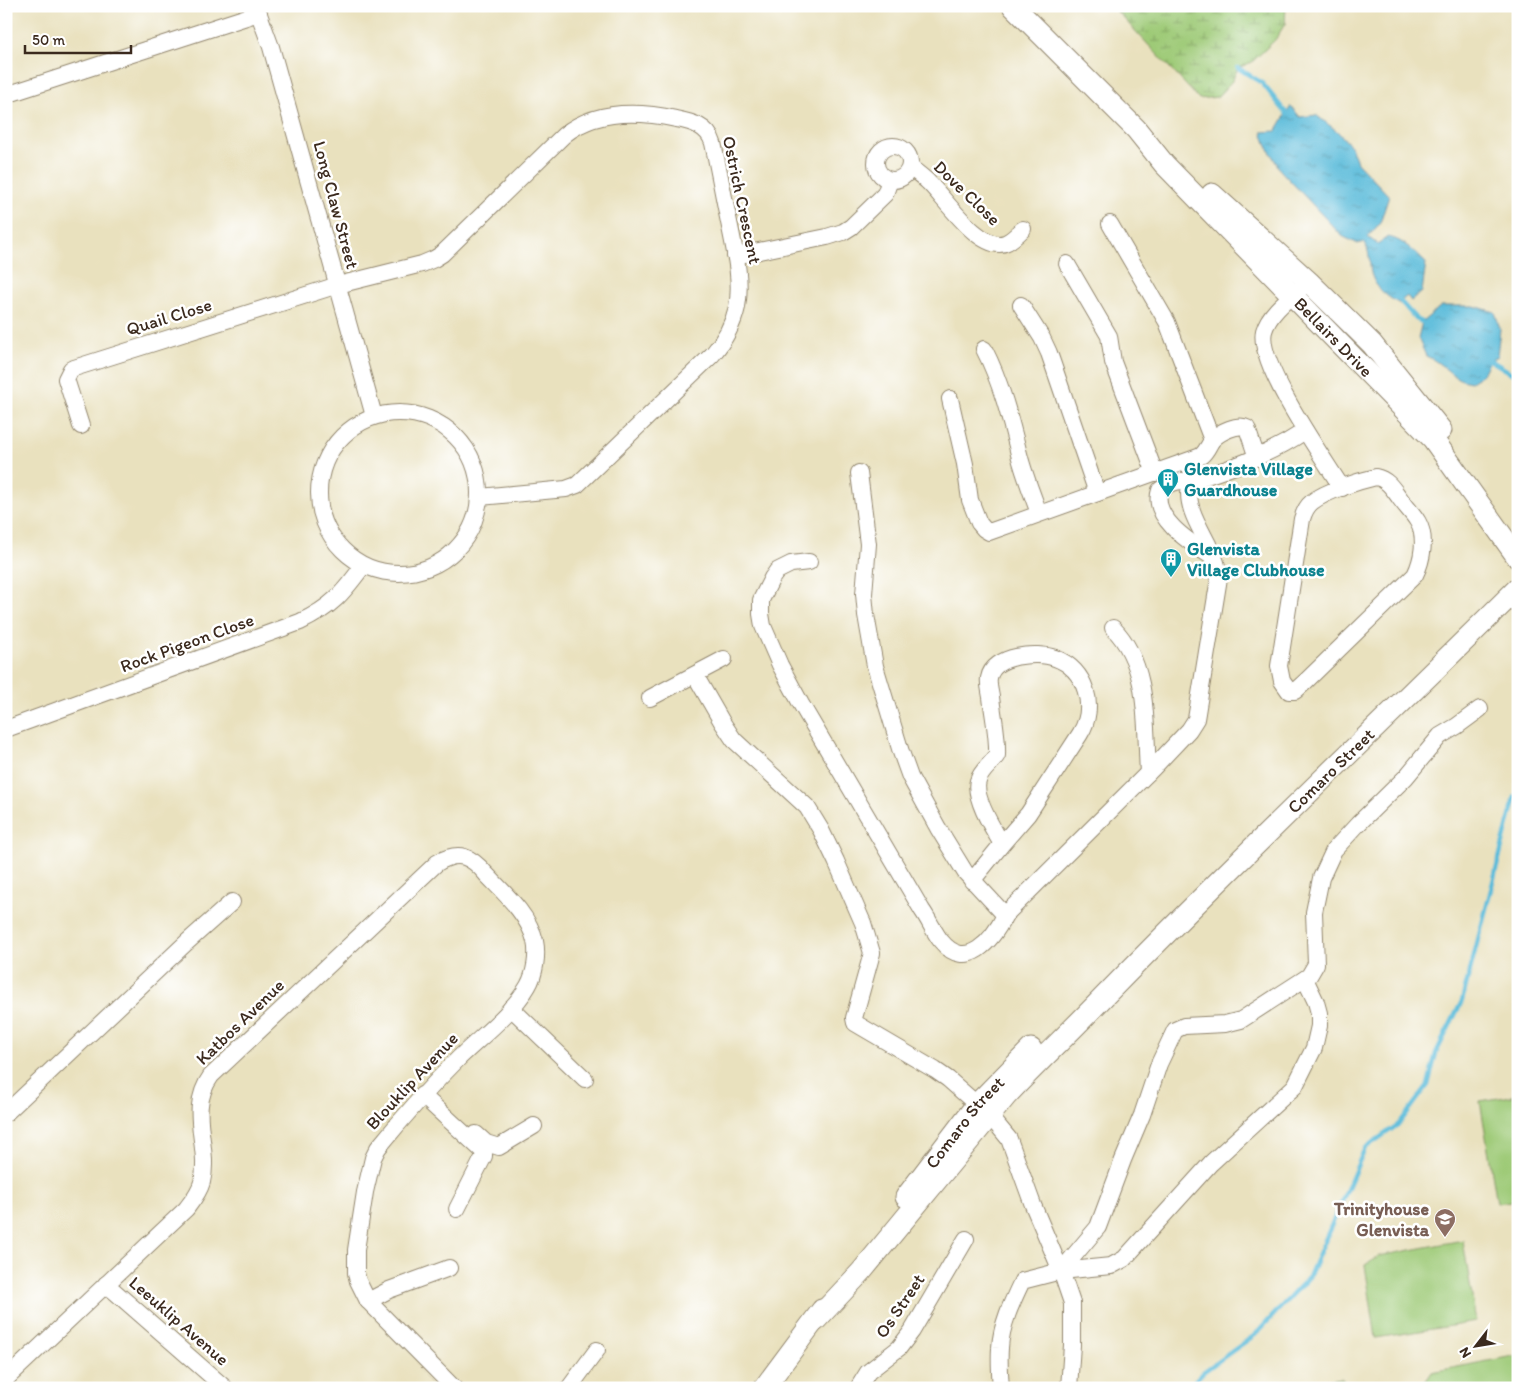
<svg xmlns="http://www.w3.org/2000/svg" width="1524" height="1394" viewBox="0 0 1524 1394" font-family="Itim,sans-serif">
<defs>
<pattern id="wetland-marsh" width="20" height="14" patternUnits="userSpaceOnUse" patternTransform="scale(1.25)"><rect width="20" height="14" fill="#9eca77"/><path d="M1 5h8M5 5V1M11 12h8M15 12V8" fill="none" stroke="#82a461"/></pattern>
<pattern id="water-ripples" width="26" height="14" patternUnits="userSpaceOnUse" patternTransform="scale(1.25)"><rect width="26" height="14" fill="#5cbcda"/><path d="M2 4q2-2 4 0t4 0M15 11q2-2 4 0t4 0" fill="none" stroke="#4d99b0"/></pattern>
</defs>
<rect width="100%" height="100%" fill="#fff"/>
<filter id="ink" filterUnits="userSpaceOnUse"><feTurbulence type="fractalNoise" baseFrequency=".02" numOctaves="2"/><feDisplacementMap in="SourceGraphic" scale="10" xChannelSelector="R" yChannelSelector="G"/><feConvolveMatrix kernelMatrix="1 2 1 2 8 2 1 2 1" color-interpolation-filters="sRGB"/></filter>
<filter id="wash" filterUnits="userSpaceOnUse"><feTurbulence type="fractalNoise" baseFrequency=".0096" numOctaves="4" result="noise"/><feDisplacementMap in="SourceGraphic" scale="20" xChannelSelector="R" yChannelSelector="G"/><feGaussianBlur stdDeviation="1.12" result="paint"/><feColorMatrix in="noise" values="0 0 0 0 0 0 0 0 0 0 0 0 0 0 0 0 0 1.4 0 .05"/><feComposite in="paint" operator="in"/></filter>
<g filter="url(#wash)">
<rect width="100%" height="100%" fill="#e9e1be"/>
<g fill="#9eca77" stroke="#6c7a4a">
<polygon points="1518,1095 1518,1200 1497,1203 1480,1101"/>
<polygon points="1463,1240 1476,1322 1376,1338 1365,1265 1379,1256"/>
<polygon points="1518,1355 1518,1388 1421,1388 1432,1372"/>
<polygon points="1342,1378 1344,1388 1289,1388 1293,1385"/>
</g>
<polygon fill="url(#wetland-marsh)" stroke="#6c7a4a" points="1112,6 1286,6 1285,24 1275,40 1252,62 1238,68 1232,81 1217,97 1199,99"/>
<g fill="url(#water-ripples)" stroke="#4c737c">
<path d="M1291,106L1300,117L1316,115L1337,131L1351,146L1357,162L1389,196L1380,223L1368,237L1377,244L1388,237C1404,240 1414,252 1426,263L1422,292L1411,301L1407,296L1401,301L1400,304C1384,295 1371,285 1370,265C1369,255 1369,251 1364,242L1358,244L1342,236L1280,170L1267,146L1262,132L1276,131Z"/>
<path d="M1441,306H1474L1495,312L1500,329L1497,356L1490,360L1483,374L1471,382C1466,381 1460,380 1456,377C1445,369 1438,361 1426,356L1418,338L1422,322Z"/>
</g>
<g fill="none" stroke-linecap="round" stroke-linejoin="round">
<g stroke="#5cbcda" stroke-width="4.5">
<polyline points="1238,68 1262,83 1287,114"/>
<polyline points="1401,302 1416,319 1422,322"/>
<polyline points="1490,360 1518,377"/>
<polyline points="1188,1388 1203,1372 1255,1335 1309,1277 1365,1148 1399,1124 1428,1085 1436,1053 1462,1001 1515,797 1518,794"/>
</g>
</g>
</g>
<g filter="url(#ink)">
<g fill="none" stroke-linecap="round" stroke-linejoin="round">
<g stroke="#92866e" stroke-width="18">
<g id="minor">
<polyline points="256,6 271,47 374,416"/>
<polyline points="6,95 259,13"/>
<circle cx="893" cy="163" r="17"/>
<path d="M910,167C916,172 922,176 928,182C944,197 980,252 1005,243C1011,241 1018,234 1023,229"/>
<polyline points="1110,224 1167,322 1212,440"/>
<polyline points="735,256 827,237 843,232 851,227 885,194 890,180"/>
<polyline points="1067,264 1109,336 1113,362 1155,473"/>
<path d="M1301,288C1288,299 1269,313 1264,331C1256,363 1324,459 1342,488"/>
<polyline points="1021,305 1042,338 1049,353 1097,493"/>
<path d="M984,349C1001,382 1010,418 1019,454C1024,474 1032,494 1039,513"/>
<path d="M950,399L965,464L970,500L979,523L984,529L989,532L1201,456C1208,450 1208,445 1213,439C1220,432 1238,423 1247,428L1257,458"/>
<circle cx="399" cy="493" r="80"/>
<path d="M81,426L66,379L71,369L338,285L422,264L434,259L442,254L564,135C595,110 639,111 676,119C692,122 708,126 713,143C719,171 724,199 730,227C735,252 742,281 737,307C733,325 724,341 712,355L577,485L566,489L480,497"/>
<polyline points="859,473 868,544 864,594 866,615 875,666 901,752 910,777 938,828 965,872 1005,915"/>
<path d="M1376,477C1387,479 1393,489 1399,497C1405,506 1413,513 1418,522C1427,538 1422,561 1415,575L1305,682L1295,691H1289L1282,681L1279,666L1302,519C1304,512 1307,506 1312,502C1326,491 1359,481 1376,477Z"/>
<path d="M1214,558C1194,545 1150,519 1160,490C1173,479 1186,482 1200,478C1238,466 1272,453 1305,431"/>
<path d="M809,562L791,564L777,571L772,578L761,600V614L763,626L780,665L801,704L922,910C929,920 934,932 941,941C967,973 993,939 1005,915L1154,767L1189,730L1196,719L1219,578C1218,547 1183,516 1190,486L1198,479"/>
<path d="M1113,628C1150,665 1145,725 1148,773"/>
<polyline points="695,675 722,722 734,740 807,807 821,830 836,861 863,923 872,953 854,1018 855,1023 935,1070 948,1079 990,1116 1009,1139 1033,1205 1061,1271 1072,1303 1072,1345 1069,1388"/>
<polyline points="650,698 724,659"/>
<path d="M6,729L300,622C332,607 343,593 363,566"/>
<path d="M972,881L1002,844L1028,814L1080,734C1097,707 1086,669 1055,658C1037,651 993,655 989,678C988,684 990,691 991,697C993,716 998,736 997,755C992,764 981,770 978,781C973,797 993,829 1002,844"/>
<polyline points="511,1008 585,1079"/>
<polyline points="422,1095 484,1152 484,1156 457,1209"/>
<polyline points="6,1113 186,943 232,902"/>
<polyline points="476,1134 486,1143 499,1147 534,1126"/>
<polyline points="1061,1271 1098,1227 1123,1160 1142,1115 1159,1064 1175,1030 1184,1026 1225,1024 1241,1020 1309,976 1316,964 1314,912 1321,878 1334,850 1358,824 1406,777 1440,736 1457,726 1480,709"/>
<polyline points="106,1284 225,1388"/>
<polyline points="368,1301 389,1290 449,1268"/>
<path d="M6,1379L186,1209C192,1201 199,1193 202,1182C211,1146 186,1111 211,1076L437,863C459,850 471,856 486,874C504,893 529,915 535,941C538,955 535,974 528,986C513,1012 482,1036 460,1057C431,1086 404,1116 378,1148L373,1158L365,1192L356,1250V1273L358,1281L368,1301L454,1388"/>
<polyline points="569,1388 597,1350"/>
<polyline points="858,1388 868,1372 899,1348 912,1331 966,1239"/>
<path d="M1001,1388C1000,1375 999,1361 1000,1348C1001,1325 1012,1302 1022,1281L1061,1271L1111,1266L1124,1259L1211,1163L1295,1086L1314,1048L1319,1026V1013L1316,1002L1305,979"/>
</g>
</g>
<g stroke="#92866e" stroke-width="23">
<g id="tertiary">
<path id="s1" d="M1013,6L1136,129L1164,164L1433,439L1518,558"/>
<polyline points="1212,194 1309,282 1372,344 1441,430"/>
<path id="s2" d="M906,1197L977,1104L1031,1049"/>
<path id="s3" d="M815,1321L861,1272L1006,1096C1034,1066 1063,1039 1091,1010C1230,866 1376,729 1518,588"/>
<polyline points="764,1388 822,1310"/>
</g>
</g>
<use href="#minor" stroke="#fff" stroke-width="16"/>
<use href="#tertiary" stroke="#fff" stroke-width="21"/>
</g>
</g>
<defs>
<g id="building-pin" transform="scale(1.125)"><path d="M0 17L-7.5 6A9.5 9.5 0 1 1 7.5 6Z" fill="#0f9aa8" stroke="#fff"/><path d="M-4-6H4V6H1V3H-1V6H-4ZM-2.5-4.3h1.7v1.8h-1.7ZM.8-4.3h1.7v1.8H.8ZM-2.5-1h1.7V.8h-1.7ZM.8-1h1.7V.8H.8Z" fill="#fff"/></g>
<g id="school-pin" transform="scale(1.125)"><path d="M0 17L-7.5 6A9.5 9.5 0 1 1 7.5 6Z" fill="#8d6e63" stroke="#fff"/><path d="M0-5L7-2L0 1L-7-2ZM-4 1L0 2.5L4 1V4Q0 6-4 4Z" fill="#fff"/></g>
</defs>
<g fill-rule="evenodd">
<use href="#building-pin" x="1168" y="479"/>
<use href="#building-pin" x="1171" y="559"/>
<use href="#school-pin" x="1445" y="1219"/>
</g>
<g text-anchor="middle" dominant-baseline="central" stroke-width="5" stroke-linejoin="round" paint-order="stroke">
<g font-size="18" fill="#3b2a1e" stroke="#fff">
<text transform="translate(967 193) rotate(44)">Dove Close</text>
<text transform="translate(742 200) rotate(78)">Ostrich Crescent</text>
<text transform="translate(336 205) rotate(75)">Long Claw Street</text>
<text transform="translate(169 317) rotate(-17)">Quail Close</text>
<text stroke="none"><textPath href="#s1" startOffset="461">Bellairs Drive</textPath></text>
<text transform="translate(187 643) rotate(-20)">Rock Pigeon Close</text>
<text stroke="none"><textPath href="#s3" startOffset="755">Comaro Street</textPath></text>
<text transform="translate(240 1022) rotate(-44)">Katbos Avenue</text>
<text transform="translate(412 1081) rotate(-47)">Blouklip Avenue</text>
<text stroke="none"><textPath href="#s2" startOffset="95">Comaro Street</textPath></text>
<text transform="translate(900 1306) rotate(-56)">Os Street</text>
<text transform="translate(179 1321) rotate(41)">Leeuklip Avenue</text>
</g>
<g font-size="18" font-weight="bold" fill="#0d838f" stroke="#fff" text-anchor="start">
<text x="1184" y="469">Glenvista Village<tspan x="1184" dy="21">Guardhouse</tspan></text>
<text x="1187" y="549">Glenvista<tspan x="1187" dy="21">Village Clubhouse</tspan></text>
</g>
<g font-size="18" font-weight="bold" fill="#785e54" stroke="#fff" text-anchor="end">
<text x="1429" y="1209">Trinityhouse<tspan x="1429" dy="21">Glenvista</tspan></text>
</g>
</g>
<rect width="1524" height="1394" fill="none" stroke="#fff" stroke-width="25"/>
<g transform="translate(1476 1346) rotate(239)" stroke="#ffffff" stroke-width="4" paint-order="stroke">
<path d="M0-4L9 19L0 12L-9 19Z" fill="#3b2a1e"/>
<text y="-8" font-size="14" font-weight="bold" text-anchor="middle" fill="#3b2a1e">N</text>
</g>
<path d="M25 45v8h106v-8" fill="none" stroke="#3b2a1e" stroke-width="2.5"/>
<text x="32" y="45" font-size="15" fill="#3b2a1e" stroke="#ffffff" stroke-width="4" paint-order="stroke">50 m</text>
</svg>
